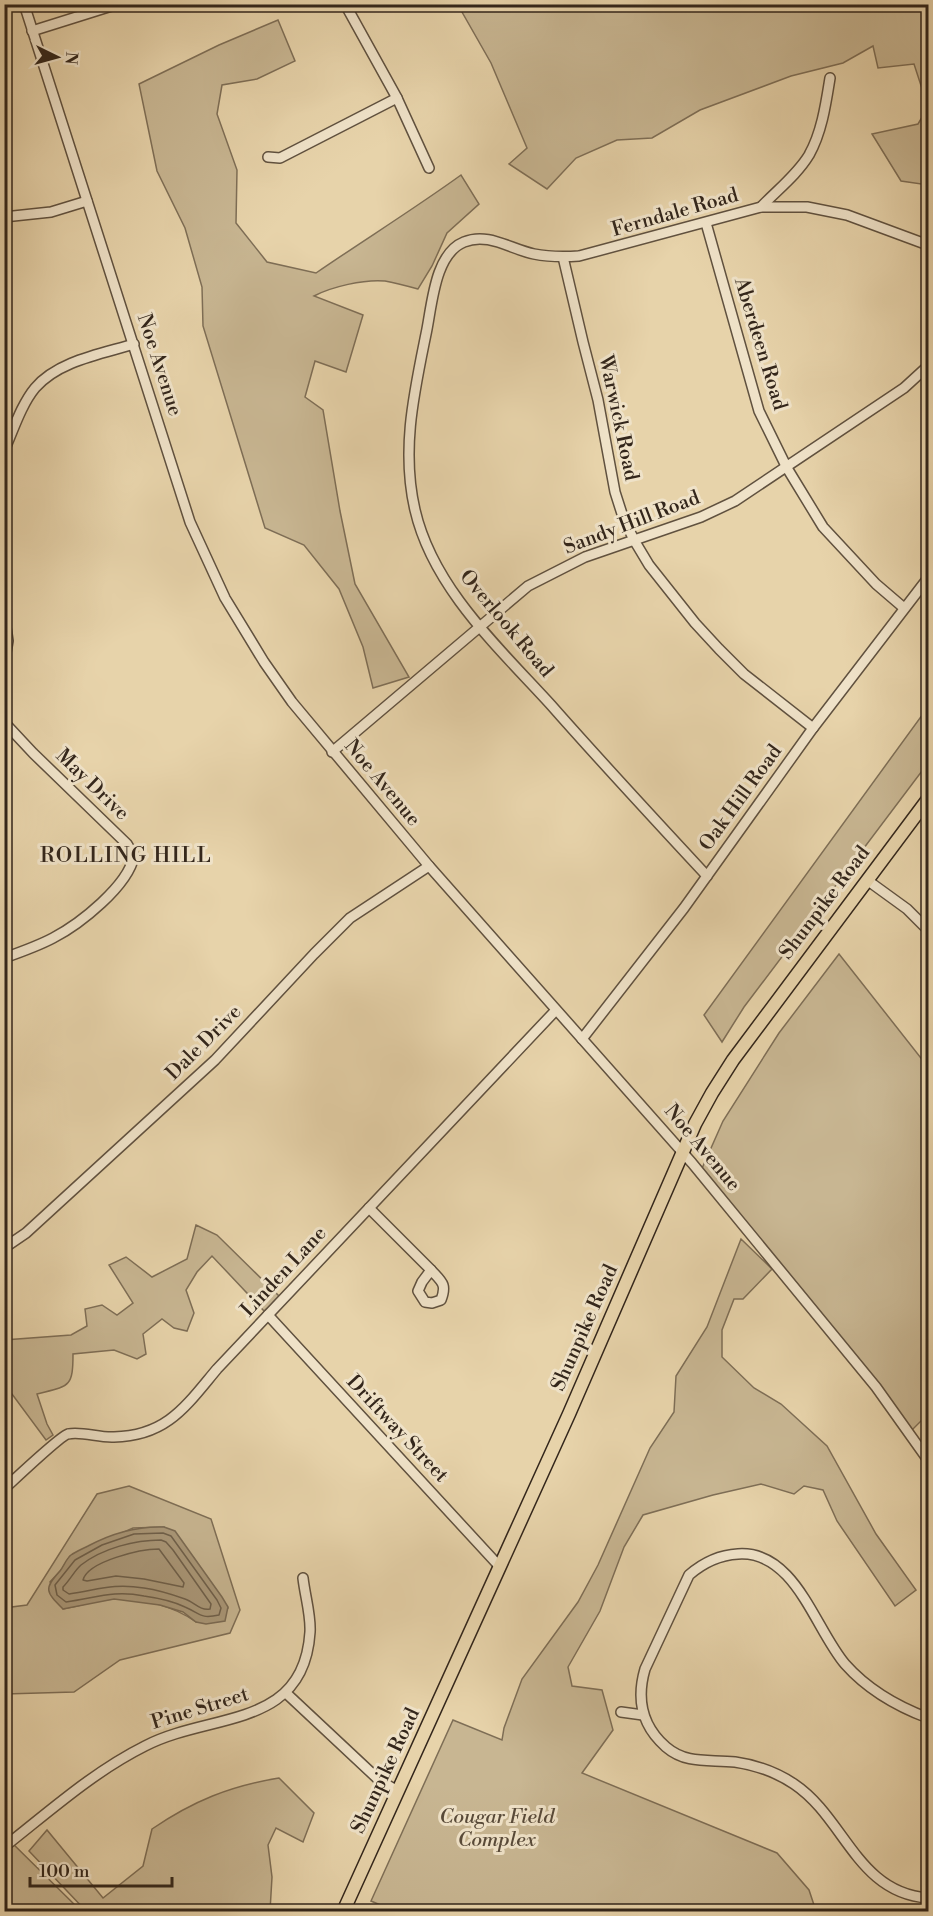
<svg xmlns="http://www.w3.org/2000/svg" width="933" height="1916" viewBox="0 0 933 1916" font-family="'Libre Bodoni',serif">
<rect width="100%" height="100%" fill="#e7d3aa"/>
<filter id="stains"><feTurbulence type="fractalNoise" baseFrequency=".00333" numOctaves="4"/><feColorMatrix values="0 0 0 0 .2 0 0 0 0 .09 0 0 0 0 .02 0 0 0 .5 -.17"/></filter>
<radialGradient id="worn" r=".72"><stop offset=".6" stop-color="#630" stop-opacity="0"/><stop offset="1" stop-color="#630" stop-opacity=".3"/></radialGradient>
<g fill="#c8b692" stroke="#7e6e56" stroke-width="1.5" fill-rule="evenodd">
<polygon points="458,5 928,5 928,107 914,64 878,68 873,46 843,63 791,76 700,110 652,138 617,140 576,158 547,189 509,164 527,148 491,63"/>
<path d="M278,20L295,61L257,79L222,85L217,114L237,170L236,223L267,262L316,273C364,240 414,209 461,175L479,204L447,233L432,266L418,289C407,286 396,283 385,281C364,279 331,287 314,296L363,315L346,372L315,361L305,397L323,410L340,511L355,584L409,677L373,688L363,647L339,589L304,545L265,528L203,326L202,287L185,228L157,171L139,84L219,45Z"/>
<polygon points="928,107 928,185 901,181 872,134 918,124"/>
<polygon points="928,707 928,763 744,1007 722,1042 704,1015"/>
<polygon points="839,954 928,1067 928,1414 910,1432 700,1173 723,1121 779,1033"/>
<path d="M196,1225L217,1235L280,1297L264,1311L212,1256L197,1272L186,1290L194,1313L187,1331L174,1328L162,1319L143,1334L146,1354L137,1359L114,1350L73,1354C73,1388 69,1386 37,1394L47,1424L53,1435L46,1440L12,1394H5L4,1340L71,1335L87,1326L85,1309L102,1305L117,1315L133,1303L109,1265L126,1257L152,1277L187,1259Z"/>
<polygon points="741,1239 772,1269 743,1299 734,1299 722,1330 722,1357 754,1388 781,1404 827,1446 876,1534 916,1590 895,1606 837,1521 823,1490 804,1486 794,1494 761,1484 713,1495 643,1515 624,1547 600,1611 568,1667 572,1686 602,1690 613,1730 582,1773 777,1853 809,1890 816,1911 397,1912 371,1901 453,1720 502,1740 504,1728 522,1679 578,1602 598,1565 650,1448 674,1412 676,1376 707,1327"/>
<path d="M129,1486L211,1519L240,1610L230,1633L120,1660L74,1692L5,1694L4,1608L27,1605L97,1494ZM164,1527L193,1557L228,1608L196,1622C174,1606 142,1598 114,1599C97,1600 80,1606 63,1609L50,1582L62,1569L70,1556L133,1528Z"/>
<path d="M279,1778L314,1813L303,1842L276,1828L268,1845L272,1877L270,1911H86L29,1851L47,1830L103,1898L143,1866L152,1829C193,1801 230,1786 279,1778Z"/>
<polygon points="5,1836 81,1911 5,1911"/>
</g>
<path fill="#aa9879" stroke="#7a6a53" stroke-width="1.5" d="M164,1527L175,1531L222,1597L228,1607L225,1621L206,1624L196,1622L183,1612L160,1605L114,1599L63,1609C45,1591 44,1589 60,1571C64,1566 66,1559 71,1555C75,1552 82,1549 88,1546C112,1533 136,1526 164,1527Z"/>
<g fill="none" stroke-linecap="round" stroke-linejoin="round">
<g stroke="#6e5f4a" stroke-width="1.5">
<path d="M163,1533L171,1536L217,1600L221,1608L219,1615C200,1619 201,1614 185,1607C173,1601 158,1598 144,1596C113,1590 96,1598 66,1602L57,1595L55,1585L75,1560L102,1545L134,1534Z"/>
<path d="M161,1540L166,1542L173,1550L211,1604L210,1609C200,1611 194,1602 185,1599C171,1594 158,1590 144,1588C112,1583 98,1590 69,1594L63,1590V1587C70,1580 75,1570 81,1565C103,1548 135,1540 161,1540Z"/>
<path d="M159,1549L184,1583L183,1587L144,1579L116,1576L87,1581L83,1580C88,1561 141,1549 159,1549Z"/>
</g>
<g stroke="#60513f" stroke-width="12">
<g id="minor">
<polyline points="24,4 190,522 225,598 264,662 292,702 429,866 692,1163 876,1387 928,1460"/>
<polyline points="345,4 397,98 429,168"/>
<polyline points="32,31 118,4"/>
<polyline points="268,157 280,158 397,98"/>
<path d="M761,207C776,191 797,175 809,155C822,132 826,103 830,78"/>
<polyline points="4,217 51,212 87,201"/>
<polyline points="706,223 759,411 787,468 823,527 876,584 904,608"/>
<polyline points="563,257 583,342 598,400 615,492 623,517 634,540 649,565 695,623 719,649 744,674 813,728"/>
<path d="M4,451C13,431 21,405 35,388C58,361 101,354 134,344"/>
<polyline points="4,614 8,641 4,664"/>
<path d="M4,722L33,753L127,844L134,856C128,886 80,924 53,938C38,946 21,952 4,958"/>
<polyline points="332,752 528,586 585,557 701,517 735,501 904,388 928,366"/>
<path d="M707,876C655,820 602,763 551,705C499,648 433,588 415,510C401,450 414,393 426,334C432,307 434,254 464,242C488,232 510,249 534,254C549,257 564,257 579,256L761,207H807L847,215L928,245"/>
<polyline points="867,880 907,909 928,930"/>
<polyline points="582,1039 684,908 813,728 928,578"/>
<polyline points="369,1208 431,1270"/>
<polyline points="4,1248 26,1233 215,1060 314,954 350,918 429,866"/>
<path d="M431,1270C442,1282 447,1284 441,1300L432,1303L425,1302L418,1291L422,1282Z"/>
<polyline points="268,1315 500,1567"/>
<path d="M4,1489C14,1480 60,1436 68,1434C82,1431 99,1438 114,1437C167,1436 186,1406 217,1369L556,1010"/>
<polyline points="286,1693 380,1781 398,1791"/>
<polyline points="621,1712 643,1715"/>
<path d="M928,1718C896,1706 868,1690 845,1664C815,1629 795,1550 738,1554C719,1555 704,1562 689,1575L645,1669C636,1700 642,1726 666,1747C687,1765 710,1759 735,1762C756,1765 776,1772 794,1784C845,1818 857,1893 928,1898"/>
<path d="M4,1847C50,1811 93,1772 145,1746C210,1712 304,1730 310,1632C311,1615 305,1596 303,1578"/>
</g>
</g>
<g stroke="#33261b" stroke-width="15">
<polyline id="major" points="343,1912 569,1414 695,1124 712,1093 733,1060 928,799"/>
</g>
<use href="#minor" stroke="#efe2c8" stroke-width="9"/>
<use href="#major" stroke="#e7d3aa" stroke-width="12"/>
</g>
<g text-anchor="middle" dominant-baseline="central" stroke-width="6" stroke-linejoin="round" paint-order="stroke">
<g font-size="20" fill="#33261b" stroke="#efe2c8">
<text transform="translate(675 213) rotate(-16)">Ferndale Road</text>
<text transform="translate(760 344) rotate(73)">Aberdeen Road</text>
<text transform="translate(159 365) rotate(72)">Noe Avenue</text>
<text transform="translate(618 418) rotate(78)">Warwick Road</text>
<text transform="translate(632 523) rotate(-21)">Sandy Hill Road</text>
<text transform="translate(506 624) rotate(50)">Overlook Road</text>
<text transform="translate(382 783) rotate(50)">Noe Avenue</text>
<text transform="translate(92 785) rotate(44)">May Drive</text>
<text transform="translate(741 798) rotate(-54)">Oak Hill Road</text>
<text transform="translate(825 903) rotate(-53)">Shunpike Road</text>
<text transform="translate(204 1043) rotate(-45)">Dale Drive</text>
<text transform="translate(702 1148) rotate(50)">Noe Avenue</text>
<text transform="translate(284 1272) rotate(-47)">Linden Lane</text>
<text transform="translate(585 1328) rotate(-66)">Shunpike Road</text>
<text transform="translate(397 1429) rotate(47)">Driftway Street</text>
<text transform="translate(200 1709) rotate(-17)">Pine Street</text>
<text transform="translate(386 1771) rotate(-65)">Shunpike Road</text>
</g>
<g font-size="20" font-style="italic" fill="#584a39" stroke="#efe2c8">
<text x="497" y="1817">Cougar Field<tspan x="497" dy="23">Complex</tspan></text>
</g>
<g font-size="21" letter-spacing="1.5" fill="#33261b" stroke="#efe2c8">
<text x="126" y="856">ROLLING HILL</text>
</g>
</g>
<rect width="933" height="1916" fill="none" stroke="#e7d3aa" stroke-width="24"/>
<rect x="6" y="6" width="921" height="1904" fill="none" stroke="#33261b" stroke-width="3"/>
<rect x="12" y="12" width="909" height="1892" fill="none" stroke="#33261b" stroke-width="1.5"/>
<g transform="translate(57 57) rotate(95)" stroke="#efe2c8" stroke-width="4.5" paint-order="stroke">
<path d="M0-4.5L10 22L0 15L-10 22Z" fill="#33261b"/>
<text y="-9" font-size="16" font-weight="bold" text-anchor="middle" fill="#33261b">N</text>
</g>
<path d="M30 1877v9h142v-9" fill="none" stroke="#33261b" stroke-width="3"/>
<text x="39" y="1877" font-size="18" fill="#33261b" stroke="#efe2c8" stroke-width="4.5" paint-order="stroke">100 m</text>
<rect width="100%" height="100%" filter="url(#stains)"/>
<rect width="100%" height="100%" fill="url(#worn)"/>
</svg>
